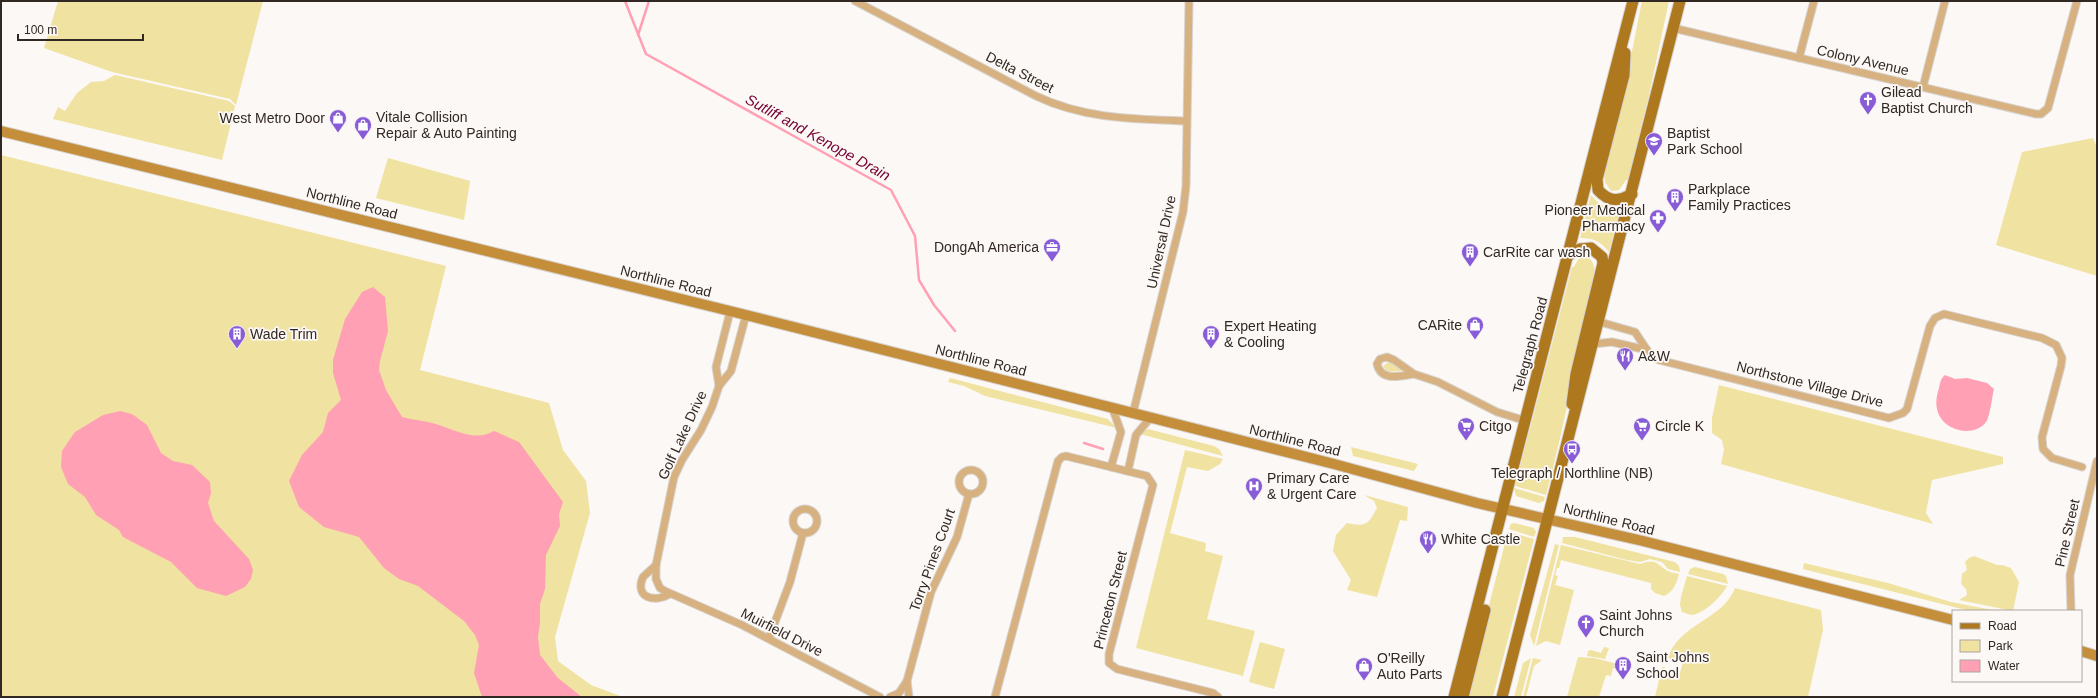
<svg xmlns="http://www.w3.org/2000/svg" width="2098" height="698" viewBox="0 0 2098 698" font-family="Arial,sans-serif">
<rect width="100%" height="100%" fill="#fcf8f5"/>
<g fill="#f0e2a0">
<polygon points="58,1 263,1 236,105 230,99 112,72 44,48"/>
<polygon points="1642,1 1669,1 1649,95 1628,180 1626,180 1619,190 1611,191 1605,182 1604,173 1628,71"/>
<polygon points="115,75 229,101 235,106 222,160 53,119 58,107 65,111 77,93 91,82 104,81"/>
<polygon points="2093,138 2097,148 2097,276 1996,245 2022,152"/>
<polygon points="1,155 446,266 420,370 549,403 563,450 586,481 590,513 555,637 558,661 591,685 623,697 1,697"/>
<polygon points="388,158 470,181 464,220 376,198"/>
<path d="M1591,195C1600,206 1606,208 1620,209L1609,252C1600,241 1594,238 1580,238Z"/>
<path d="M1586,255C1595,261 1595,270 1595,280C1578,351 1565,424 1546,495L1515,486L1572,267H1574C1577,261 1579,257 1586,255Z"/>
<polygon points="1390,361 1403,371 1387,372 1383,366"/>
<polygon points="950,378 1108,419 1117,428 985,396 964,386 948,382"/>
<polygon points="1719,385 2003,457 2003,464 1932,480 1926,513 1933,524 1721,464 1724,450 1722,440 1712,433 1712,418"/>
<polygon points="1148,429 1214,446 1219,449 1223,456 1140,434"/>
<polygon points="1351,447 1418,464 1414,471 1353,456"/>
<polygon points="1185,450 1223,459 1220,464 1208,471 1187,467 1170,533 1206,543 1205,551 1223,556 1207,619 1255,631 1243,676 1136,648"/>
<polygon points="1514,488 1545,497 1544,501 1539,503 1516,496"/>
<path d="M1364,495L1408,507L1407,521L1400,520L1377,597L1347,590L1351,580L1333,551L1336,535L1347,523C1366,527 1368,525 1377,508L1374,501Z"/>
<polygon points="1514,523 1534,528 1536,532 1534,537 1509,529 1511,524"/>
<polygon points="1508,532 1534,539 1493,697 1465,697"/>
<polygon points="1563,537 1575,537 1675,562 1679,566 1680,572 1668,569 1662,562 1650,559 1640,562 1627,560 1562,543"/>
<polygon points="1555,544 1559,545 1534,646 1530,635"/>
<path d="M1561,545L1640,564C1656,559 1654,562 1666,570C1669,572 1675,573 1679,574C1677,583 1673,592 1664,596L1655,593L1651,589V583L1561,560L1559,568H1557L1555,575L1558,576L1555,585L1574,590L1560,645L1546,641L1536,646Z"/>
<polygon points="1974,556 1997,565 2002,565 2011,568 2019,582 2013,611 1959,600 1967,595 1966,589 1961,584 1962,574 1967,570 1965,562 1969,558"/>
<polygon points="1804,563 1888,583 1951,602 1998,611 1970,611 1803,569"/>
<polygon points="1695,567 1723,574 1726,576 1728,584 1688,574 1690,569"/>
<path d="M1687,576L1727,586C1721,597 1704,614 1691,615L1682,612L1680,605L1681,597Z"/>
<path d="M1735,588L1821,610L1823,630L1808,697H1655L1662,667H1665L1664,673L1668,678L1678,680L1683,662L1668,658C1678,624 1723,620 1735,588Z"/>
<polygon points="1260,642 1285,649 1274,689 1249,682"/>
<polygon points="1604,647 1609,648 1605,659 1587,656 1588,651 1591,650 1601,653"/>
<polygon points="1578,657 1594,658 1618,664 1617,669 1613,668 1611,676 1606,675 1599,697 1567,697"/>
<polygon points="1531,658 1521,697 1514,697 1523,663"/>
<polygon points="1533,658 1542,660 1534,666 1526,697 1523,697"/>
</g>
<g fill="#ffa0b4">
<path d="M373,287L385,297L388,331L380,361L379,370L386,390L402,417C414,420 425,421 436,424C455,430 475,442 494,431L519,442L563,502L559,514L560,526L546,555L545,589L540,604V622L538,637L540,655L558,678L582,697H482L474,673L479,645L475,635L464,621L418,586L399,579L384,568L359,537L324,527L299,507L289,481L302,455L323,432L328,413L341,400L333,373V360L345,319L362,292Z"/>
<path d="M1945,375L1955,379L1967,378L1987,383L1994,389C1992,397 1990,417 1986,422C1975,437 1947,432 1939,415C1935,406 1936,397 1939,388C1940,383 1941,378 1945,375Z"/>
<polygon points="120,411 132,414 147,425 161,453 173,461 192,465 210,482 211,493 208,503 214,521 249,559 253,570 251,579 245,587 226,596 197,588 171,562 123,537 119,530 96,515 85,497 68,484 61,467 62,451 75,432 103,415"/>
</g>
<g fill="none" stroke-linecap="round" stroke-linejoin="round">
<g stroke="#ffa0b4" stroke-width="2.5">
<polyline points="625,1 646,54 891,190 915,236 919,280 934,305 955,331"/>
<polyline points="638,35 649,1"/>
<polyline points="1084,443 1103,449"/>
</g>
<g stroke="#d7d3cf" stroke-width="9">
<g id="street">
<path d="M855,1L1036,96C1084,119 1134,119 1186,121"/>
<polyline points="1673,28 2036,114 2041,114 2048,108 2077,1"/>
<polyline points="1799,58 1814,1"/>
<polyline points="1923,87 1945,1"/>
<polyline points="730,312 716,367 719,386 731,371 746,315"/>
<polyline points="1600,322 1635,332 1651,356 1659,360 1889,418 1903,413 1907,409 1930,326 1935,318 1944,314 2042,338 2056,345 2062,358 2061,366 2042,437 2043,449 2052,458 2082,467"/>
<polyline points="1593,344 1612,342 1647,350"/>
<path d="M1414,374C1401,376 1381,382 1377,364L1380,359L1387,357L1394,360L1414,374L1438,382L1497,412L1526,421"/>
<polyline points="719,386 712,407 701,430 682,460 674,477 656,565 656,579 660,588 665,591 742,625 880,697"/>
<polyline points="1133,413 1183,212 1186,186 1189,1"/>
<polyline points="1111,467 1121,432 1112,407"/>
<circle cx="971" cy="482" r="12"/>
<polyline points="1128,471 1136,435 1151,417"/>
<circle cx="805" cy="521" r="12"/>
<path d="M656,565L643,577C634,598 655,603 670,594"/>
<polyline points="2071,611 2070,575 2097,461"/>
<polyline points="769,638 790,582 803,533"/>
<polyline points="907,681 909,697"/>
<polyline points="890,697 899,693 907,681 931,592 957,537 969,494"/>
<polyline points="995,697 1058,461 1062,457 1066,456 1147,476 1153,485 1109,654 1109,663 1117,669 1213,693 1218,697"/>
</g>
</g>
<g stroke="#d7d3cf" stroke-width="12">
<g id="secondary">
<polyline points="1,131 746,315 1334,464 1477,503 1643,541 1953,620"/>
<polyline points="2081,651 2097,656"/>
</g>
</g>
<g stroke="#d7d3cf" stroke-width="13">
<g id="primary">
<path d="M1625,53L1624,75L1597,179L1598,190C1609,202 1618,202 1632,194"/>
<polyline points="1569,255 1580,249 1591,248 1602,257 1603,263 1576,374 1572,404"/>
<polyline points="1454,697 1633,1"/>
<polyline points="1463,697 1485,610"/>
<polyline points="1502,697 1680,1"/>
</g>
</g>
<use href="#street" stroke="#d7b280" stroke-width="7"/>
<use href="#secondary" stroke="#c58e3b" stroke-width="10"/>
<use href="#primary" stroke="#ad781e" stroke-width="11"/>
</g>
<defs>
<g id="church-pin" transform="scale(0.9)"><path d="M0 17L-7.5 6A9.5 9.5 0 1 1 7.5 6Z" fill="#885cd6" stroke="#fcf8f5"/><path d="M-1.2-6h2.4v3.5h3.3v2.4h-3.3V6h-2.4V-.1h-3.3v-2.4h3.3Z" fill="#fff"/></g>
<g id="shop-pin" transform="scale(0.9)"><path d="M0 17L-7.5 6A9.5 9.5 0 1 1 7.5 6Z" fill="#885cd6" stroke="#fcf8f5"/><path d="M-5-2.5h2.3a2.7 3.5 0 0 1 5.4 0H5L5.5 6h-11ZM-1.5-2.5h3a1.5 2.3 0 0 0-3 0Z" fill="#fff"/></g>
<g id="school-pin" transform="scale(0.9)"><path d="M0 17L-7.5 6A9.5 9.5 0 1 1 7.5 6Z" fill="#885cd6" stroke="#fcf8f5"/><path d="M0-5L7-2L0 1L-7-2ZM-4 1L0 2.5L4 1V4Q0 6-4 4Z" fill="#fff"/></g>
<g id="building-pin" transform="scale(0.9)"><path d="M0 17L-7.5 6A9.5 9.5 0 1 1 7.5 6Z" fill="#885cd6" stroke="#fcf8f5"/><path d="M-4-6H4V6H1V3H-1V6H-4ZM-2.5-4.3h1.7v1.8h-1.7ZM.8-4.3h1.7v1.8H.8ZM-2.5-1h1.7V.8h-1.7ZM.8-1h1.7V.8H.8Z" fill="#fff"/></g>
<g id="pharmacy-pin" transform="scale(0.9)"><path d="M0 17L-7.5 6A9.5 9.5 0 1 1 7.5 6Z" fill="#885cd6" stroke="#fcf8f5"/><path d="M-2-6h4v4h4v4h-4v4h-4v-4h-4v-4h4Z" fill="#fff"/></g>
<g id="office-pin" transform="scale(0.9)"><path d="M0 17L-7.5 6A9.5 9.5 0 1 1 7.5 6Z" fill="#885cd6" stroke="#fcf8f5"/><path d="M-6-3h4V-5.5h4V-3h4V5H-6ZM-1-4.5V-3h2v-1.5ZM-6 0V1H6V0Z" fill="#fff"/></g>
<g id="restaurant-pin" transform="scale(0.9)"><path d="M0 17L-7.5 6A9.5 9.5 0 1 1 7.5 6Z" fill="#885cd6" stroke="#fcf8f5"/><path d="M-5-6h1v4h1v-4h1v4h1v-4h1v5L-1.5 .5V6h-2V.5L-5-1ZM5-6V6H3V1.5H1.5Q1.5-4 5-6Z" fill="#fff"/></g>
<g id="supermarket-pin" transform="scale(0.9)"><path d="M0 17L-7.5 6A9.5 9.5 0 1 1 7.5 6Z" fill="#885cd6" stroke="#fcf8f5"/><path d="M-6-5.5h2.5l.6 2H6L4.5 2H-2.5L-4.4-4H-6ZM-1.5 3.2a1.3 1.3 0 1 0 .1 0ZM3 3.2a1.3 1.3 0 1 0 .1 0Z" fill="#fff"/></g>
<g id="bus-pin" transform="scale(0.9)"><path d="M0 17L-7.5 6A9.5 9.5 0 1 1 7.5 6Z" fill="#885cd6" stroke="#fcf8f5"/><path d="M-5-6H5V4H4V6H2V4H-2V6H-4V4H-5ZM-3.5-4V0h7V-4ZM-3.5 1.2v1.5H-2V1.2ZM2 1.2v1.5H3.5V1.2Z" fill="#fff"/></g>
<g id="hospital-pin" transform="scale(0.9)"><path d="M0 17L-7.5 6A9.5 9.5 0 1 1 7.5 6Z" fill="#885cd6" stroke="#fcf8f5"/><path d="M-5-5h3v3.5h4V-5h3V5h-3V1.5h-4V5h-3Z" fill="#fff"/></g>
</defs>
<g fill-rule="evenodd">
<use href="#church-pin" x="1868" y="100"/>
<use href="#shop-pin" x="338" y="118"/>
<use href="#shop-pin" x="363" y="125"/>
<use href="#school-pin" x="1654" y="141"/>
<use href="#building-pin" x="1675" y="197"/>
<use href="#pharmacy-pin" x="1658" y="218"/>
<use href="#office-pin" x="1052" y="247"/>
<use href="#building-pin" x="1470" y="252"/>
<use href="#shop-pin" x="1475" y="325"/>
<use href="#building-pin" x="237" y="334"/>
<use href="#building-pin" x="1211" y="334"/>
<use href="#restaurant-pin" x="1625" y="356"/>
<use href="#supermarket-pin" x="1466" y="426"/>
<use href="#supermarket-pin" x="1642" y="426"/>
<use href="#bus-pin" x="1572" y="449"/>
<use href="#hospital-pin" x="1254" y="486"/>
<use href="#restaurant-pin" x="1428" y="539"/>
<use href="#church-pin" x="1586" y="623"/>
<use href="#building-pin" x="1623" y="665"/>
<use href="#shop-pin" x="1364" y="666"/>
</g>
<g text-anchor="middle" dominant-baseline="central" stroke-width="3.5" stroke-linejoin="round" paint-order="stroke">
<g font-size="14" fill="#312823" stroke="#fcf8f5">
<text transform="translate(1863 60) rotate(13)">Colony Avenue</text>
<text transform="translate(1020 72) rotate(27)">Delta Street</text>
<text transform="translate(352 203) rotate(14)">Northline Road</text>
<text transform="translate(1161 242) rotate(-78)">Universal Drive</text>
<text transform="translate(666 281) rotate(14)">Northline Road</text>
<text transform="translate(1530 345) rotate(-75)">Telegraph Road</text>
<text transform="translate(981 360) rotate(14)">Northline Road</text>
<text transform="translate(1810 384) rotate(14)">Northstone Village Drive</text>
<text transform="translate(682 435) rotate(-65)">Golf Lake Drive</text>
<text transform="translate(1295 440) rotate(14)">Northline Road</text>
<text transform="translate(1609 519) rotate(14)">Northline Road</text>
<text transform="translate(2067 533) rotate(-77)">Pine Street</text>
<text transform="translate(932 560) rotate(-70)">Torry Pines Court</text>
<text transform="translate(1110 600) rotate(-76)">Princeton Street</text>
<text transform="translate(782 632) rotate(27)">Muirfield Drive</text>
</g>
<g font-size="14" fill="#312823" stroke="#fcf8f5" text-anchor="start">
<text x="1881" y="92">Gilead<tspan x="1881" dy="16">Baptist Church</tspan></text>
<text x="376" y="117">Vitale Collision<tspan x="376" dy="16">Repair &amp; Auto Painting</tspan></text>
<text x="325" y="118" text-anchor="end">West Metro Door</text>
<text x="1667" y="133">Baptist<tspan x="1667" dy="16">Park School</tspan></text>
<text x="1688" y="189">Parkplace<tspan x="1688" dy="16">Family Practices</tspan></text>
<text x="1645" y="210" text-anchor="end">Pioneer Medical<tspan x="1645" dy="16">Pharmacy</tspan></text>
<text x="1039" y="247" text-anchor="end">DongAh America</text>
<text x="1483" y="252">CarRite car wash</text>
<text x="1462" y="325" text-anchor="end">CARite</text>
<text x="1224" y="326">Expert Heating<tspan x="1224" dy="16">&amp; Cooling</tspan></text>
<text x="250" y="334">Wade Trim</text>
<text x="1638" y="356">A&amp;W</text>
<text x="1479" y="426">Citgo</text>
<text x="1655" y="426">Circle K</text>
<text x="1572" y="473" text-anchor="middle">Telegraph / Northline (NB)</text>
<text x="1267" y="478">Primary Care<tspan x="1267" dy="16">&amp; Urgent Care</tspan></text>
<text x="1441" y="539">White Castle</text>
<text x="1599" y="615">Saint Johns<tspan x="1599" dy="16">Church</tspan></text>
<text x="1636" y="657">Saint Johns<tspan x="1636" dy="16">School</tspan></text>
<text x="1377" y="658">O'Reilly<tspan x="1377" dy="16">Auto Parts</tspan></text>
</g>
<g font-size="15" font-style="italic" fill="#760233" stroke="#fcf8f5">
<text transform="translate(818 137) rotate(29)">Sutliff and Kenope Drain</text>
</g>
</g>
<rect width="2098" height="698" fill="none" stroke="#312823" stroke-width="4"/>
<rect x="1952" y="610" width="130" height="72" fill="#fcf8f5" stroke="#aba5a1"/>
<rect x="1960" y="623" width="20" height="6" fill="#ad781e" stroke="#aba5a1"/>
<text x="1988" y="630" font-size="12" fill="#312823">Road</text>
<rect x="1960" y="640" width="20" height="12" fill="#f0e2a0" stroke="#aba5a1"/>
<text x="1988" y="650" font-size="12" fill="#312823">Park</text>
<rect x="1960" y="660" width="20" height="12" fill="#ffa0b4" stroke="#aba5a1"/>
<text x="1988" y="670" font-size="12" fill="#312823">Water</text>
<path d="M18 34v6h125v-6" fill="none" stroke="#312823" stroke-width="2"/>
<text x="24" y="34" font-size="12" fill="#312823" stroke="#fcf8f5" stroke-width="3" paint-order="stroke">100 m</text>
</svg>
